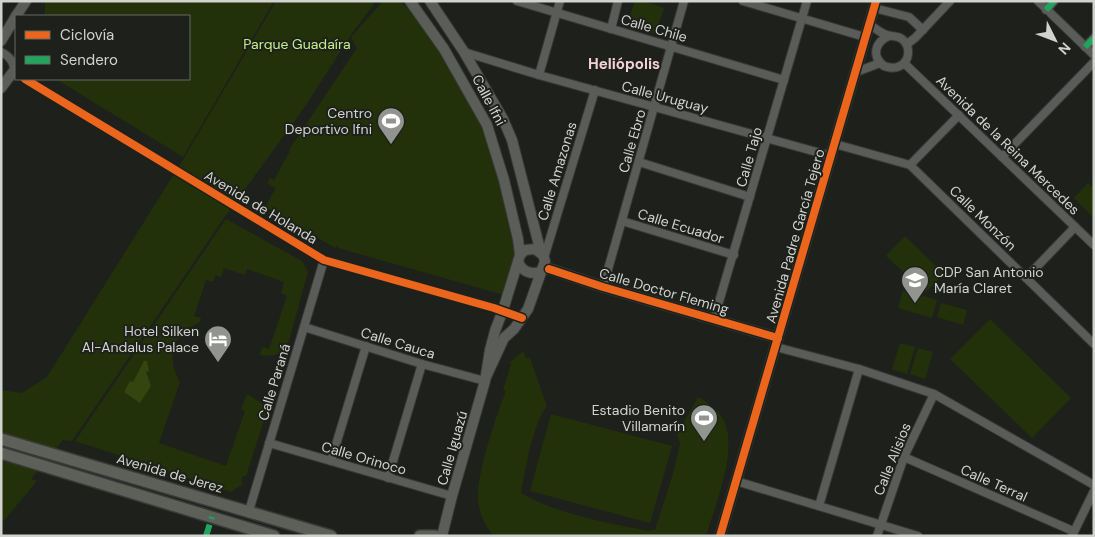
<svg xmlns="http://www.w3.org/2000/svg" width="1095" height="537" viewBox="0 0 1095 537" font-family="'DM Sans',sans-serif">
<rect width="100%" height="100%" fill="#1e201c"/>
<g fill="#223109">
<polygon points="45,1 274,1 183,157 56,79 189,79 189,16 45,16"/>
<polygon points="276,1 376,1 353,32 304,108 224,218 72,441 63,440 31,479 37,481 1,524 1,390 22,393 47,377 184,158"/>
<polygon points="383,1 400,1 413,14 441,52 488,136 516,249 504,295 338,248 337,245 335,248 265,207 276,188 267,183 270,178 274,180 290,151 289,150 357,48 351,37"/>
<polygon points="635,1 644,1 664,8 655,34 627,26"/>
<polygon points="1088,183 1094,188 1094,218 1074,198"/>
<path d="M226,219L302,261L308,272L287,348C277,355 271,357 260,355L262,347L269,349L287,296L281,293L284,282L247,269L245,275L224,268L221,277L216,275L213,282L206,280L194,316L201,318L200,322C173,333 165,357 180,382L159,443L226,466L245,411L241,409L247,394L263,404L267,411L246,476H243L241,482L244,483L231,492L75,441Z"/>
<polygon points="905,236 944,274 926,292 886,256"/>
<polygon points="903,290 937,300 932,318 898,308"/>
<polygon points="941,303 967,310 963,325 937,317"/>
<polygon points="990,319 1071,398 1032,438 950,359"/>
<polygon points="900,343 915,347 907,374 892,369"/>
<polygon points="918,348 933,352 925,379 910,374"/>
<path d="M523,351L526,358H530L547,406C533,423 525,470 521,493C559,515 605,522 648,531L655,530L672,477L680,444L677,435L698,397C709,403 720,411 725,423C737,453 715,506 706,536H494C485,526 479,513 478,500C476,475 496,416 506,391L503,390L511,364L509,363Z"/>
<polygon points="551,414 672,446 650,523 530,491"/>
</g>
<polygon fill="#334610" points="144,361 147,361 149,371 146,372 151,386 140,403 124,392 130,381 133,382"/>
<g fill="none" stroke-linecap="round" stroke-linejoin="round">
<g stroke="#383937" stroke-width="10">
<g id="street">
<polyline points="517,1 784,80"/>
<polyline points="743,1 865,37"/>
<polyline points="1038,1 1094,55"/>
<polyline points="874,8 909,17 923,30"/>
<polyline points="1046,10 1054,1"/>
<path d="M869,24C875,28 880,33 887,35C892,37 897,35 902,39C911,46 910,61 900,66C894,69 889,68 884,66C871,56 875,42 889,36"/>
<polyline points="611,29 618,1"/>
<polyline points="907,44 915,38 950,1"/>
<polyline points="1085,47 1094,38"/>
<path d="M1,52C11,57 13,62 15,72"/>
<polyline points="464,52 539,75 831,156"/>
<polyline points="904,63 1094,245"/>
<polyline points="856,72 880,63"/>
<polyline points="539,75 560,1"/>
<polyline points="25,79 324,260 494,308 522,318"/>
<polyline points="835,144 910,165 1094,344"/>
<polyline points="1002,157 1094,62"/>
<polyline points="639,162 750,197"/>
<polyline points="910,165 959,115"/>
<polyline points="622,221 734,255"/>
<polyline points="544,258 595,90"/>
<polyline points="1026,278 1075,227"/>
<polyline points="603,287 684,1"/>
<polyline points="714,319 807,1"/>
<polyline points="304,327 422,364 485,381"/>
<polyline points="776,347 859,369 934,394 1094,485"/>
<polyline points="269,443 452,496"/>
<polyline points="904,457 1073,531"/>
<polyline points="331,461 366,346"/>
<polyline points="388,478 422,364"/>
<polyline points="736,481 918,536"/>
<polyline points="819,506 859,369"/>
<polyline points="249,511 324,260"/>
<polyline points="877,536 904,457 934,394"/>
<polyline points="1072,536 1094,491"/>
</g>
</g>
<g stroke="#383937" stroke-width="12">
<g id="secondary">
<polyline points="410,1 444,49 487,125 504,180 518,239 520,255"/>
<polyline points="430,1 464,52 503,119 512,140 541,253"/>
<polyline points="16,16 26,1"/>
<polyline points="1,41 16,16"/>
<polyline points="1,88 16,68"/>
<path d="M518,262C522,271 530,275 540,272"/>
<polyline points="544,267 603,287 778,338"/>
<polyline points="442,536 452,496 485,381 490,350 495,331 503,310 520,255 525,250 535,249 543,255 545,261 528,309 514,329 504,338 486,377"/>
<polyline points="720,536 876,1"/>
</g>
</g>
<g stroke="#383937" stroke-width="14">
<g id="primary">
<polyline points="1,439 331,536"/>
<polyline points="1,453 274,536"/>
<polyline points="420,536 435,536"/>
</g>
</g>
<use href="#street" stroke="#5a5c59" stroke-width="8"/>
<use href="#secondary" stroke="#5b5d58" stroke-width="10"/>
<use href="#primary" stroke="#5c6058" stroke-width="11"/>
<g stroke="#20a55d" stroke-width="6" stroke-dasharray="12 6" stroke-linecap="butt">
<polyline points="1046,10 1054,1"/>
<polyline points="1085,47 1094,38"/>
<polyline points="206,536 212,517"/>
</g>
<g stroke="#1e211b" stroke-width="11">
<g id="cycleway">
<polyline points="25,79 324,260 494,308 522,318"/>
<polyline points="549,269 603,287 778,338"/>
<polyline points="720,536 876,1"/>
</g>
</g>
<use href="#cycleway" stroke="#eb651d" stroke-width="8"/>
</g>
<defs>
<g id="stadium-pin" transform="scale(1.4375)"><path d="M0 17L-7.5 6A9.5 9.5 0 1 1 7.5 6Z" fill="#929490" stroke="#1e211b"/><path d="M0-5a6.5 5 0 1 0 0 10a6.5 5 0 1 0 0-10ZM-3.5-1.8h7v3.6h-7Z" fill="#fff"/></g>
<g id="school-pin" transform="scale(1.4375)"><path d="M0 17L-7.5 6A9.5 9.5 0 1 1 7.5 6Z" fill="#929490" stroke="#1e211b"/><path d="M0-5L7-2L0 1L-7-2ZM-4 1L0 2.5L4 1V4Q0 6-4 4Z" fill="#fff"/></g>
<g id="hotel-pin" transform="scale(1.4375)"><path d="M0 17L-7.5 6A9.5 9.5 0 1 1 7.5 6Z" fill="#929490" stroke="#1e211b"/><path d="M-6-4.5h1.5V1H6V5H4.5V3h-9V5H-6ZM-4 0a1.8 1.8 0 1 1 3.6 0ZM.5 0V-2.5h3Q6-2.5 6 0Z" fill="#fff"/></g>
</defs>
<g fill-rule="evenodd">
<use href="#stadium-pin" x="391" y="121"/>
<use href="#school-pin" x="915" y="280"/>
<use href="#hotel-pin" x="218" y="339"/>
<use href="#stadium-pin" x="704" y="418"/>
</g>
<g text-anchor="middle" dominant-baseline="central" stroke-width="4" stroke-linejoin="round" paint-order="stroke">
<g font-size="14" fill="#d1d3cf" stroke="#1e211b">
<text transform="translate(654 28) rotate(16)">Calle Chile</text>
<text transform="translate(665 97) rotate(15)">Calle Uruguay</text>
<text transform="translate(489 100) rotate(62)">Calle Ifni</text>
<text transform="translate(632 141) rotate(-74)">Calle Ebro</text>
<text transform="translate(1008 145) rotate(44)">Avenida de la Reina Mercedes</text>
<text transform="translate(749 157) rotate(-74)">Calle Tajo</text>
<text transform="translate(557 171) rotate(-73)">Calle Amazonas</text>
<text transform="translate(261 207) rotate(31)">Avenida de Holanda</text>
<text transform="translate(983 218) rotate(44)">Calle Monzón</text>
<text transform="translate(681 226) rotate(17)">Calle Ecuador</text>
<text transform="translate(795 236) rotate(-74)">Avenida Padre García Tejero</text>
<text transform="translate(664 291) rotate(16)">Calle Doctor Fleming</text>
<text transform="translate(398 343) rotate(17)">Calle Cauca</text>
<text transform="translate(274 382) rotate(-73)">Calle Paraná</text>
<text transform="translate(452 448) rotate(-74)">Calle Iguazú</text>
<text transform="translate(364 458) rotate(16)">Calle Orinoco</text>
<text transform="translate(892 459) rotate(-68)">Calle Alisios</text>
<text transform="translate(170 473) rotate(16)">Avenida de Jerez</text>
<text transform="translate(994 483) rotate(24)">Calle Terral</text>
</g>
<g font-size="14" fill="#c2ee87" stroke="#1e211b">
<text x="297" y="44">Parque Guadaíra</text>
</g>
<g font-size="14" fill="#d1d3cf" stroke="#1e211b" text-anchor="end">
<text x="372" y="113">Centro<tspan x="372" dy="16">Deportivo Ifni</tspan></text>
<text x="934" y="272" text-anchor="start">CDP San Antonio<tspan x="934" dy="16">María Claret</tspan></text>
<text x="199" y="331">Hotel Silken<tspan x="199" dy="16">Al-Andalus Palace</tspan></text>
<text x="685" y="410">Estadio Benito<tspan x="685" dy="16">Villamarín</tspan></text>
</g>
<g font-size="15" font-weight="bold" fill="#f4d1d8" stroke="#1e211b">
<text x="624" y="64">Heliópolis</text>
</g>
</g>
<rect width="1095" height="537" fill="none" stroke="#d1d3cf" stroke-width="5"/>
<rect x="15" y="15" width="175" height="65" fill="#1e211b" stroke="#666863"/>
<rect x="25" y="31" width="25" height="8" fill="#eb651d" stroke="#666863"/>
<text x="60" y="40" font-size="15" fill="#d1d3cf">Ciclovía</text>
<rect x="25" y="56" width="25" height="8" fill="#20a55d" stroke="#666863"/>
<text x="60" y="65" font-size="15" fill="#d1d3cf">Sendero</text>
<g transform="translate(1055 40) rotate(132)" stroke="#1e211b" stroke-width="4" paint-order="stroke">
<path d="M0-4L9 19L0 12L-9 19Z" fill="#d1d3cf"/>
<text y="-8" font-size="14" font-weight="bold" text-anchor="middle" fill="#d1d3cf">N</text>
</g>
</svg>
